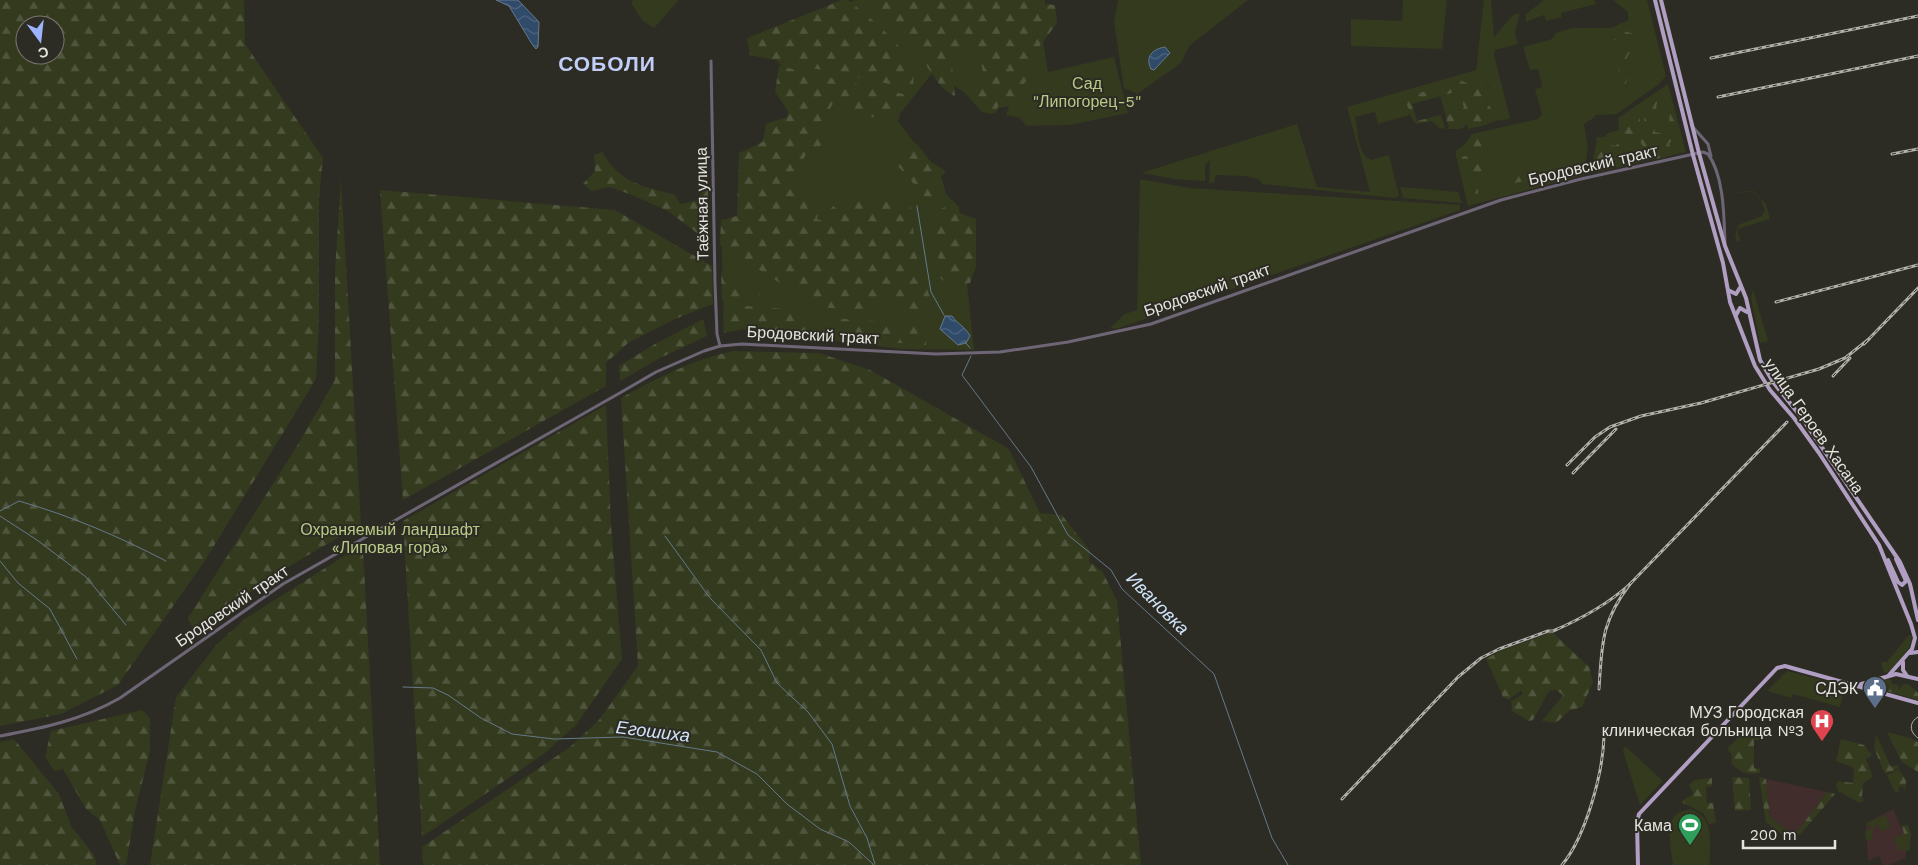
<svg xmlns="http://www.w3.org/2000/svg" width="1918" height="865" viewBox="0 0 1918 865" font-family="'Work Sans',sans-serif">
<defs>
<pattern id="forest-firs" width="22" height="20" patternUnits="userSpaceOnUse" patternTransform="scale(1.25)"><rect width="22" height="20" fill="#333a1d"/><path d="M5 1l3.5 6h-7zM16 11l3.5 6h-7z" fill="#50563d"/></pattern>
<pattern id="water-waves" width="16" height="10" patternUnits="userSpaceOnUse" patternTransform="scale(1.25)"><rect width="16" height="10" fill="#304b6a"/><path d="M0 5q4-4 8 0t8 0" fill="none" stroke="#4e657f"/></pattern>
</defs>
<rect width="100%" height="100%" fill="#2d2c24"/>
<g fill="#412d2c">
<polygon points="1766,779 1827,792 1795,835 1770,817"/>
<polygon points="1893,809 1908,843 1905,858 1889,865 1883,865 1879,856 1868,861 1866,823"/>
</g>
<g fill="#333a1d">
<polygon points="633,0 679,0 654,28 642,20 631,3"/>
<polygon points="855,0 1044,0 1042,35 1048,72 1114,57 1128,113 1070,125 1026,126 1020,118 1006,115 1009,106 999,108 992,114 982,112 965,93 933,72 900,114 898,121 942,179 946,194 959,207 974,350 901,349 724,327 721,227 748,221 748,153 787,119 797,103 781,65 775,59 764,36"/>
<polygon points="1118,0 1248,0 1189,46 1181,63 1137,94 1124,88 1114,22"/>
<polygon points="1403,0 1447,0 1442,49 1351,46 1351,19 1402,21"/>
<path d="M1484,0H1491L1494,37L1513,15L1520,13L1515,33L1518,44L1495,50L1494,55L1510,118L1500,121L1501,119L1494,116L1486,102L1491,89L1483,79H1479V85H1468L1406,101L1410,115L1378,124L1375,112L1355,117C1359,131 1356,153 1371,160L1389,155L1399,196L1395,198L1262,184L1259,179L1244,176L1216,175L1214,182L1209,184L1210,161L1212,158L1205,165V181L1175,179L1141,173L1297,124L1317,187L1370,192L1347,107L1476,70Z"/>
<polygon points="1544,0 1595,0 1596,4 1561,13 1562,17 1546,21 1544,15 1526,22 1526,14"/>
<polygon points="1613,0 1647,0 1666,76 1659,84 1617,114 1595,115 1595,117 1584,124 1588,148 1584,175 1468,206 1455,151 1465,144 1472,134 1538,119 1542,114 1535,89 1542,87 1538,69 1530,70 1523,47 1552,39 1556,33 1572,28 1611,28 1629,20 1627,11"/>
<polygon points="1668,84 1686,152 1593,173 1592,168 1597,137 1606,137 1606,134 1619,130 1618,118"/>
<polygon points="1459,91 1464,108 1445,114 1440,96"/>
<polygon points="1140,179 1190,188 1460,205 1460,210 1116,329 1110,328 1125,314 1137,310"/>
<polygon points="1400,187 1458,192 1462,203 1403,198"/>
<polygon points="1753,191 1766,204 1770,219 1737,229 1740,240 1737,242 1735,237 1738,225 1762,216 1765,211 1761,200 1753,192 1727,193"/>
<polygon points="1753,290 1768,341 1760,343 1751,298"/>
<path d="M1912,635C1912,647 1896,672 1884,673L1881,662H1887L1908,636Z"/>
<polygon points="1787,671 1845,686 1840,707 1793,694 1791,698 1767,691"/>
<polygon points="1625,746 1663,781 1640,805 1623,751"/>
<path d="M1690,809C1716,818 1709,841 1710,865H1673C1672,851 1664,822 1678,813C1681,811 1687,810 1690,809Z"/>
<polygon points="1885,815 1891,827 1881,831 1877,823 1872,832 1873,839 1866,840 1865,831 1871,829 1867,823"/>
</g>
<g fill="url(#forest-firs)" fill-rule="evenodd">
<path d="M0,0H244L245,44L323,158L319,197V321L316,379L206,559L118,685L61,714L0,726ZM25,25H55V55H25Z"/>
<path d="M842,0H848C867,15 909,48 913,73C914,78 913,84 913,89L750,55L747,38Z"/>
<path d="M862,0H1045V4L1055,5L1057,23L1038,48L1032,73L1010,103H999L996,113L984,110L970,94L983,72L977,42H964L951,55L955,96C938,88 931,71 920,56C904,34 885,15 862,0Z"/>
<polygon points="1618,29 1637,35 1637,39 1623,65 1625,72 1629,73 1625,86 1621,86 1615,50 1622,47 1623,42 1611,39 1609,34"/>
<path d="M779,66L912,96L893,118C871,119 858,115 845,98L834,102L819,127L829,142L808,151L790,181L820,200L817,219L822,221L832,207L852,197L910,201L916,255L932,304L921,314L897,310L886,291L868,311L818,307L720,245L721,220L737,216L739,153L763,142L766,124L787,117L788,111L775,92Z"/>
<path d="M1479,79H1483L1491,90L1486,102C1492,109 1493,113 1501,119L1482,126L1468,129L1467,124L1461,129H1449L1445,114L1464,108L1459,91L1412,104L1417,121L1441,115L1445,129L1439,128L1432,121L1416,124L1410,115L1406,101L1401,99L1460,80L1470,85H1478Z"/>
<path d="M1656,92L1659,96L1656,107L1658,114L1652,122L1655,132L1666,134L1669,127L1670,108L1673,105L1680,130L1669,144L1674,152L1673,155L1657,159L1653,152H1647C1645,150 1636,135 1636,133C1628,144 1616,150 1609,162L1597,163L1596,154L1607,144L1615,146L1624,139L1622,135L1627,129L1623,118L1636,107L1640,110V132L1643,137L1646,128L1644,118H1649L1654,102L1651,96Z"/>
<polygon points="1472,134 1485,134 1487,139 1481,150 1482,173 1478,174 1478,194 1472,192 1472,171 1466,170 1461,163 1462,157 1471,155 1465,144"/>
<polygon points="917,144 931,162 946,171 937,180 938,194 927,199 897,165 899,150"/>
<path d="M602,152C622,185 641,185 675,195L680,204L699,200L702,189L708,191L709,242L668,211L632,195L610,187L591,191L583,184L595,171L594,155Z"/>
<path d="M1542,172L1523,181L1497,188L1494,186C1500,176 1531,172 1542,172Z"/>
<polygon points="341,179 361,524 271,577 194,633 188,618 297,446 335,380 335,270"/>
<polygon points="380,190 615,210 712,266 713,304 675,319 628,343 606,363 606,386 403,500"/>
<polygon points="950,204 956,212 976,219 976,267 970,283 951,287 932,271 932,264 939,259 933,246 941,209"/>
<polygon points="721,272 760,294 760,295 727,298 722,301"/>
<polygon points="745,306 787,309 839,339 780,336 755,327 724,333 723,313"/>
<polygon points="831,318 927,325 926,345 872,341"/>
<polygon points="703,319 707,336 660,358 620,381 619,366 655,344"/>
<path d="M734,351L819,353L870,370L1009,449L1040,513L1062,515L1090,551L1089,562L1102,571L1117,601L1141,865H423L422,847L570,747L599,720L638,666L621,398C658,378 693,359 734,351Z"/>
<polygon points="606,405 611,525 622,659 576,725 545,753 422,837 403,521"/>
<polygon points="355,549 363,549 380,865 150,865 176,697 217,644 245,619"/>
<polygon points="1552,632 1589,667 1593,682 1582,707 1569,711 1556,723 1542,721 1563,695 1556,690 1549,691 1533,720 1529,721 1512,711 1511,701 1523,694 1521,690 1509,700 1503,697 1486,659 1500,651"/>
<polygon points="1886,677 1891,680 1892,684 1898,685 1899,690 1902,685 1908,684 1918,693 1918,700 1865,685"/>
<polygon points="142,710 150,718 150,751 135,811 126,865 120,865 100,820 86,809 63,769 54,771 45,757 51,731"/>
<path d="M1750,725L1761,726L1760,740H1754V768L1760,769V773C1747,775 1740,773 1731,763L1732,755L1727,749Z"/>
<polygon points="1887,732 1910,738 1918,742 1918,772 1902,762"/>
<polygon points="1876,734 1891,767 1897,765 1899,768 1885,774 1874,748"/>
<polygon points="14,739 59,794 71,826 94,855 97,865 0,865 0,742"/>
<polygon points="1841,739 1864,745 1872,755 1866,759 1873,777 1863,783 1862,797 1864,800 1860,803 1838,791 1836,784 1838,781 1853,783 1854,768 1836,761"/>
<polygon points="1899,769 1906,781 1905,791 1903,786 1898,788 1900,793 1894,791 1887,775"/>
<polygon points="1732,777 1749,778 1751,810 1735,811"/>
<polygon points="1759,777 1766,779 1770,817 1792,833 1789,840 1766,822"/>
<polygon points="1712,778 1712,786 1706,787 1707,803 1713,803 1716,823 1709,824 1703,813 1681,802 1694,793 1689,786 1694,780"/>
<polygon points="1827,792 1835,794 1800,835 1797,832"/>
<polygon points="1901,825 1908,825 1911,834 1909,851 1899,850 1894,839 1904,833"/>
</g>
<g fill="url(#water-waves)" stroke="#66798d">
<polygon points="496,0 518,0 539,22 538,47 536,49 532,44 509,6"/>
<path d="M1165,47L1170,53L1154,70L1151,69C1145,57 1152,49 1165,47Z"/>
<path d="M945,316H952C958,325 964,325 970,336L966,343L958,345L940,329Z"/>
</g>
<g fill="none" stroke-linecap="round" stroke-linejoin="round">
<g stroke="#66798d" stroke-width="1">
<polyline points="917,206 931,292 944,315"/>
<polyline points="965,342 970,348"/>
<polyline points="971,356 962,375 1031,467 1068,535 1111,570 1122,589 1214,674 1272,838 1288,865"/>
<path d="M0,511L19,501C71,516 118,536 166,561"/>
<polyline points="0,516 37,540 86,577 126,625"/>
<polyline points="665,536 710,598 761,650 777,683 808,712 832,744 850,806 867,838 875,864"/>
<polyline points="0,561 18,583 50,609 77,659"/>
<polyline points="403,687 433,688 448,695 481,718 512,734 554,739 623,737 717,752 757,774 787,804 820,829 849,842 874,865"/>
</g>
<g stroke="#6e6676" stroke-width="3">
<polyline points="711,61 715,283 717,334 720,346"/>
<polyline points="1692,126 1708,144 1711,156"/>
<path d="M0,736C43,728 82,720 120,698L283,584L618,394L656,372L704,351L720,346L742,344L936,354L1000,352L1068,342L1151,324L1501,200L1581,179L1703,152L1708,154C1724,176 1724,216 1725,243"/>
</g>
<g stroke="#b09fc2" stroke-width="4">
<polyline points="1655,0 1693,155 1723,263 1730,302 1755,366 1770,390 1794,418 1819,453 1879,545 1911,624 1915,638 1912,649 1889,675"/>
<polyline points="1661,0 1699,153 1725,246 1746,298 1760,360 1773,382 1802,418 1900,562 1910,584 1918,620"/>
<polyline points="1728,290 1736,294 1741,286"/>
<polyline points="1736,315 1740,308 1747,312"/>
<polyline points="1888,560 1898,582 1902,585 1906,581 1896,559"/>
<polyline points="1910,653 1918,652"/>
<polyline points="1903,662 1903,670 1907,676"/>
<polyline points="1858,685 1896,674 1918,679"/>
<polyline points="1638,865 1637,823 1639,814 1777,668 1785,666 1918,703"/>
</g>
<path stroke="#b2b1ac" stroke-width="1" d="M1918,717C1909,722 1909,732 1918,738"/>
<g stroke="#b2b1ac" stroke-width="3">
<g id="rail">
<polyline points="1711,58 1918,16"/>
<polyline points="1718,97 1918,56"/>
<polyline points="1892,154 1918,149"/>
<polyline points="1776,302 1918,265"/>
<polyline points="1864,344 1918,288"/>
<polyline points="1833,376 1850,358"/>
<polyline points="1567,465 1595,437 1610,427 1641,416 1701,403 1819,369 1845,358 1869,339"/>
<polyline points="1573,473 1616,429"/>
<path d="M1599,689C1602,644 1601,622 1630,584L1787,422"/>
<path d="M1342,799L1458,677L1481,658L1499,649L1548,631H1553C1581,619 1607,605 1630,584"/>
<path d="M1562,865C1586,836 1603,773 1604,736"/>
</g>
</g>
<use href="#rail" stroke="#2d2c24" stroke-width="1" stroke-dasharray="4" stroke-linecap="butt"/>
</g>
<defs>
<g id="civic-pin" transform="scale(1.25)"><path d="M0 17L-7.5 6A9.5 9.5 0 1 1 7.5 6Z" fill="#5c6f8a" stroke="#2d2c24"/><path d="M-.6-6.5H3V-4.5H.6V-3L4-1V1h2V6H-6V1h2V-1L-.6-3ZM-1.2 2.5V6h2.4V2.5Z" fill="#fff"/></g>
<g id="hospital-pin" transform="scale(1.25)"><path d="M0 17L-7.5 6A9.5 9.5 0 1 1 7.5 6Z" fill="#e0444e" stroke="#2d2c24"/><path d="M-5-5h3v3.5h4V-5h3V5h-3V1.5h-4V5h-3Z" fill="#fff"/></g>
<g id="stadium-pin" transform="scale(1.25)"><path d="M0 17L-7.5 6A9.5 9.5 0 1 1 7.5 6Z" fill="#2e9e5b" stroke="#2d2c24"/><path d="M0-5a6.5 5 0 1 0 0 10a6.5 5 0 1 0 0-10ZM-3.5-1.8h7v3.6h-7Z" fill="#fff"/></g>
</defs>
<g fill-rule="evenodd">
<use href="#civic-pin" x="1875" y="688"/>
<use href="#hospital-pin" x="1822" y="721"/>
<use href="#stadium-pin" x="1690" y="825"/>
</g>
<g text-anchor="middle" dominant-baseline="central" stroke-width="4" stroke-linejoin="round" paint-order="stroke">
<g font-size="16" fill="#b8ca86" stroke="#2d2c24">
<text x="1087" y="83">Сад<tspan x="1087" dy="18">"Липогорец-5"</tspan></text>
<text x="390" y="529">Охраняемый ландшафт<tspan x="390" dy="18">«Липовая гора»</tspan></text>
</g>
<g font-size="16" fill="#e5e4df" stroke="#2d2c24">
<text transform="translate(1593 165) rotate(-13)">Бродовский тракт</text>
<text transform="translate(702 204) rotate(-91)">Таёжная улица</text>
<text transform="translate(1207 290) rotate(-19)">Бродовский тракт</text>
<text transform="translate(813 335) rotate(3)">Бродовский тракт</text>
<text transform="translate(1814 426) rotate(55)">улица Героев Хасана</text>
<text transform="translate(232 606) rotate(-34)">Бродовский тракт</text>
</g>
<g font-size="16" fill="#e5e4df" stroke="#2d2c24" text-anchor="end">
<text x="1858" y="688">СДЭК</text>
<text x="1804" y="712">МУЗ Городская<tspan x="1804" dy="18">клиническая больница №3</tspan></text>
<text x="1672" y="825">Кама</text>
</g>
<g font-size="18" font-style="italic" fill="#d1e4fa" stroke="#2d2c24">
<text transform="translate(1158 603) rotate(45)">Ивановка</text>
<text transform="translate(653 731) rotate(7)">Егошиха</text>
</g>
<g font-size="21" font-weight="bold" letter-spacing="1" fill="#c1cff8" stroke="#2d2c24">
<text x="607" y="63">СОБОЛИ</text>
</g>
</g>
<g transform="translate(40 40) rotate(165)"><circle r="24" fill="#2d2c24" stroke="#77766f"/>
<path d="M0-4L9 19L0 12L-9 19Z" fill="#9eb3fd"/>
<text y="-8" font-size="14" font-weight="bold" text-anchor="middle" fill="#e5e4df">С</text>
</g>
<path d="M1743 840v8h92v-8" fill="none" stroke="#e5e4df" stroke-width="2.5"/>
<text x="1750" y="840" font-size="15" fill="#e5e4df" stroke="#2d2c24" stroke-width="4" paint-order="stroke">200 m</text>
</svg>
